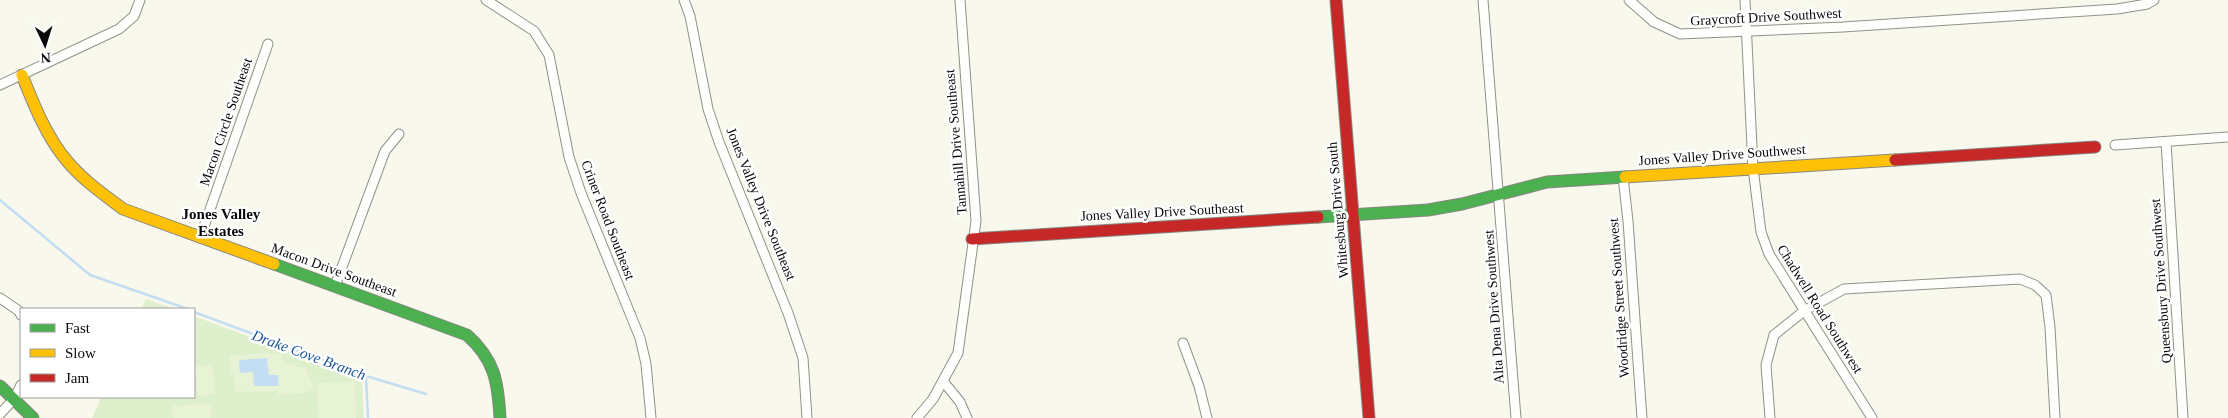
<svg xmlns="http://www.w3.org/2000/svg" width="2228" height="418" viewBox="0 0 2228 418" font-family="Georgia,serif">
<rect width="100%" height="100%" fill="#f9f8ec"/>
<g fill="#deefcc">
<polygon points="146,299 174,309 141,309"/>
<polygon points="194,316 362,379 364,418 92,418 101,397 194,397"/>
</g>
<g fill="#e8f2d5">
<path d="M281,353L282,362L305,368L315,388L304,393L278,395V391C262,392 251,391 235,392L234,373H231L229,357L232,355Z"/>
<polygon points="212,365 216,394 198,396 194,366"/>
<polygon points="355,381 356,418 318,418 317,383"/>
<polygon points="211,404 211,418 173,418 172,406"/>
</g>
<polygon fill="#c3ddf2" points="267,358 269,375 278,375 279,386 254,386 253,372 240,373 239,360"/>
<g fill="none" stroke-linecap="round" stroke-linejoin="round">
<g stroke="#c3ddf2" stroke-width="2.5">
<polyline points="0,200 90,275 188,309"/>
<polyline points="194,312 366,376 426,394"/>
<polyline points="366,377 368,418"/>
</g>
<g stroke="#91918b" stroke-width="11">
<g id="street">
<polyline points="486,0 534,31 549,55 569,157 581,193 640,338 646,364 651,418"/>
<polyline points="684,0 690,16 708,109 719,142 788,313 803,358 807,418"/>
<polyline points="1483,0 1516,418"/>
<polyline points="1629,0 1654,22 1680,34 1843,27 2117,9 2147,4 2154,0"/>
<polyline points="1745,0 1753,168 1761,232 1769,254 1872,418"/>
<polyline points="0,85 119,29 134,16 140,0"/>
<polyline points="2166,142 2183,418"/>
<polyline points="2115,145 2228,137"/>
<polyline points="1623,177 1628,221 1642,418"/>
<polyline points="200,238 268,44"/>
<polyline points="335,286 385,151 399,134"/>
<polyline points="0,298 19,311 21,315"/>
<polyline points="1183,343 1199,386 1207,418"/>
<polyline points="943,381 960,402 967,418"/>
<polyline points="0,414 14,399 21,385"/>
<polyline points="917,418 933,399 958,353 976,221 960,0"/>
<polyline points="1770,418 1766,365 1774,335 1804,311 1844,289 2020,279 2035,285 2046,295 2050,327 2055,418"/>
</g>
</g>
<g stroke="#888782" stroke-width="13">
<g id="fast">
<polyline points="1318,217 1428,210 1462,204 1547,182 1625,177"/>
<path d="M274,264L467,335C495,360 498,382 500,418"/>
<polyline points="0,386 33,418"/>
</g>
</g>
<g stroke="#888782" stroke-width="13">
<g id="slow">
<path d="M22,75C34,105 46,136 67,161C83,180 103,194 123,209L274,264"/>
<polyline points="1625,177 1895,160"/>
</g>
</g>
<g stroke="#888782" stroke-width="13">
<g id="jam">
<polyline points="1336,0 1369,418"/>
<polyline points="1895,160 2095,147"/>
<polyline points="972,239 1318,217"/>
</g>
</g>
<use href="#street" stroke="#fefefc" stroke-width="9"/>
<use href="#fast" stroke="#4caf50" stroke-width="11"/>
<use href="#slow" stroke="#ffc107" stroke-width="11"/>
<use href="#jam" stroke="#c62828" stroke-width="11"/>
</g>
<g text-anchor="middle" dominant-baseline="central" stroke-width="5" stroke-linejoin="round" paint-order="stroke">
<g font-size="14" fill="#090909" stroke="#fff">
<text transform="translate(1766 17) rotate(-3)">Graycroft Drive Southwest</text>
<text transform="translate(226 122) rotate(-71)">Macon Circle Southeast</text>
<text transform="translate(956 142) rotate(-95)">Tannahill Drive Southeast</text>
<text transform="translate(1722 155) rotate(-4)">Jones Valley Drive Southwest</text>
<text transform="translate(761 204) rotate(68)">Jones Valley Drive Southeast</text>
<text transform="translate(1338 210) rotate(-95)">Whitesburg Drive South</text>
<text transform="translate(1162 212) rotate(-3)">Jones Valley Drive Southeast</text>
<text transform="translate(608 220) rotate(69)">Criner Road Southeast</text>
<text transform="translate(334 270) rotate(20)">Macon Drive Southeast</text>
<text transform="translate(2161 281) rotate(-94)">Queensbury Drive Southwest</text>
<text transform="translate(1619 298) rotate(-94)">Woodridge Street Southwest</text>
<text transform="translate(1494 307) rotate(-94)">Alta Dena Drive Southwest</text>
<text transform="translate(1820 309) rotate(58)">Chadwell Road Southwest</text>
</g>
<g font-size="15" font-weight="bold" fill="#090909" stroke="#fff">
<text x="221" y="214">Jones Valley<tspan x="221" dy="17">Estates</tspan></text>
</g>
<g font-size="15" font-style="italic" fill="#165297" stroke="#fff">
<text transform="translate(309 355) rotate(20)">Drake Cove Branch</text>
</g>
</g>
<rect x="20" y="308" width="175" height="90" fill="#ffffff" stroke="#9d9d9d"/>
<rect x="30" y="324" width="25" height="8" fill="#4caf50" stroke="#9d9d9d"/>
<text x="65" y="333" font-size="15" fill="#090909">Fast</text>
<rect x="30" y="349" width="25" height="8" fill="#ffc107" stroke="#9d9d9d"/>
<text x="65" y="358" font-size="15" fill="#090909">Slow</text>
<rect x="30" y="374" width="25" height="8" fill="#c62828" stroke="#9d9d9d"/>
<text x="65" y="383" font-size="15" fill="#090909">Jam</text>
<g transform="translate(45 45) rotate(176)" stroke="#ffffff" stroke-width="4" paint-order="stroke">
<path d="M0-4L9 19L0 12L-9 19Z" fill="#090909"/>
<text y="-8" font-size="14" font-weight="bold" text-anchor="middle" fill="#090909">N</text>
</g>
</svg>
